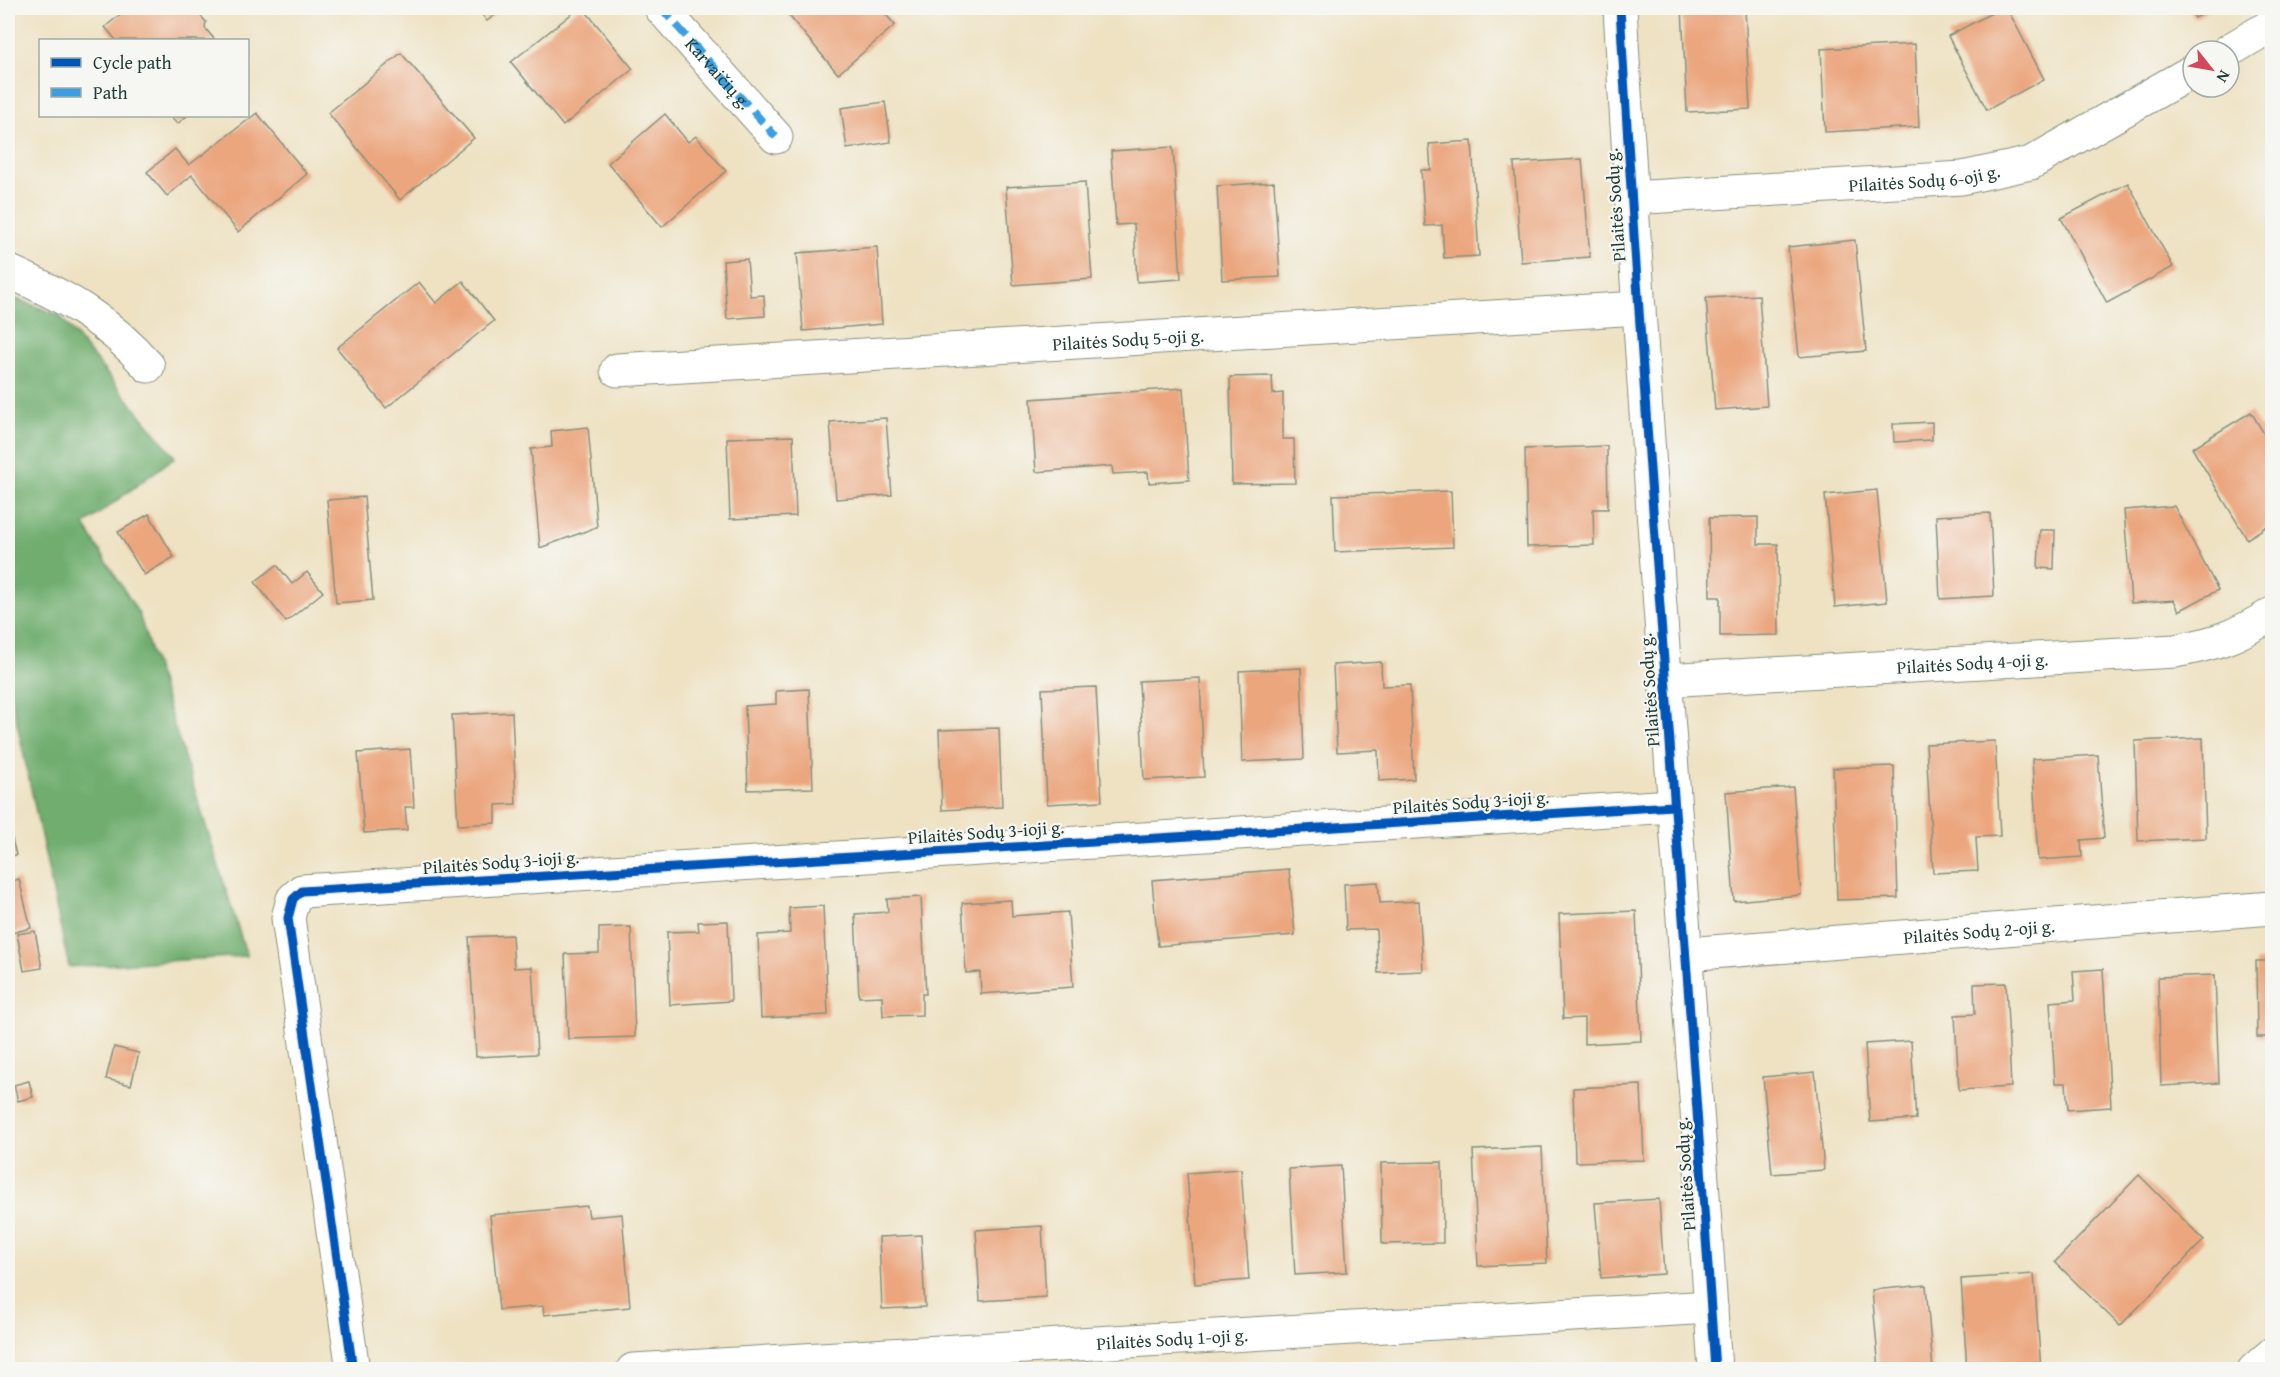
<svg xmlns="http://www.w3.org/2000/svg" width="2280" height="1377" viewBox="0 0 2280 1377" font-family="'Gentium Book Plus',serif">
<rect width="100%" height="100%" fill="#f6f6f2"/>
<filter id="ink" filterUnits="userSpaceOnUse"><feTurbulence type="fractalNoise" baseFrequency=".0167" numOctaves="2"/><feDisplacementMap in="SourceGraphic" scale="12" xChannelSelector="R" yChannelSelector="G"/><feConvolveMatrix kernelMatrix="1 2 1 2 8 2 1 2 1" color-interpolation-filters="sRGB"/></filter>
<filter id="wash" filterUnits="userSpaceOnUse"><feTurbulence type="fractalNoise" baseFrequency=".008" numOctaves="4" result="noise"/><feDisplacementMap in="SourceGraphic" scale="24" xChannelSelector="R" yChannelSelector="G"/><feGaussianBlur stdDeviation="1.35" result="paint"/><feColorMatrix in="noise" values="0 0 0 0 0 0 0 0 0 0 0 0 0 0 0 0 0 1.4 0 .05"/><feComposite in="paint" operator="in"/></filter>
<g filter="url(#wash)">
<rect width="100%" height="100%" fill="#eee2c3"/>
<polygon fill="#70ad6e" stroke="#487551" stroke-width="1.5" points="8,296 59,315 175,457 84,525 139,614 247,956 69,967 8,681"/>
<g id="blocks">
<g fill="#eba67e">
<polygon points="128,8 194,8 206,22 205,28 215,40 116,40 105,27"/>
<polygon points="477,8 504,8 487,21"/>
<polygon points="579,8 583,8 633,69 563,126 511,62"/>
<polygon points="791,8 880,8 895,25 838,74 786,12"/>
<polygon points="1682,8 1745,8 1750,109 1687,112"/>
<polygon points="2001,8 2007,8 2044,79 1987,110 1948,36"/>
<polygon points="2188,8 2214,8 2195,18"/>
<polygon points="1915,44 1919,127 1825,132 1821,49"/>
<polygon points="401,53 474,138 400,200 328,113"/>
<polygon points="885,102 891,142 847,149 841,108"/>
<polygon points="257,113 307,174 238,232 192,175 167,196 147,172 175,149 189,165"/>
<polygon points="665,114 688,142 696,136 726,171 662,227 608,163"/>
<polygon points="170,116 187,116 177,124"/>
<polygon points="1472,141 1479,256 1444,258 1442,225 1425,226 1421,170 1431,170 1429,144"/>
<polygon points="1173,147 1181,279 1137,282 1134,224 1116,225 1111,151"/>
<polygon points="1582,159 1590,257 1521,262 1514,163"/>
<polygon points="1085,182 1092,279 1013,285 1006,187"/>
<polygon points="1274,182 1280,277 1222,280 1217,186"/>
<polygon points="2128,183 2173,267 2107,303 2061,218"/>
<polygon points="1855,240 1866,351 1799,357 1788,247"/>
<polygon points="877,247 882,324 803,331 797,253"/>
<polygon points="747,259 750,296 764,295 765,316 727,319 723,261"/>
<polygon points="463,281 494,321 386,408 337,348 419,282 436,303"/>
<polygon points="1759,295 1767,406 1715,410 1706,298"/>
<polygon points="1272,376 1273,394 1283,393 1283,439 1294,439 1295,483 1232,484 1230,377"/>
<polygon points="1183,388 1189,480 1149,483 1148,472 1113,474 1112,466 1036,472 1031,399"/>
<polygon points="2251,412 2272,447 2272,523 2247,539 2192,448"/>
<polygon points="886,418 892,495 836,499 830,422"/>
<polygon points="1932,422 1932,440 1894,442 1893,424"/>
<polygon points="588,427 597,527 540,548 531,449 552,447 551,431"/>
<polygon points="793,436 796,516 730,519 727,438"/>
<polygon points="1607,446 1608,509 1593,509 1594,545 1527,547 1525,449"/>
<polygon points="1877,490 1887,602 1835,607 1825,495"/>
<polygon points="1451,491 1453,547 1335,552 1333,495"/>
<polygon points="364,497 373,600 336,603 327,500"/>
<polygon points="2174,506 2218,590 2179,611 2174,600 2131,603 2124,510"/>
<polygon points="1990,513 1994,596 1940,599 1936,516"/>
<polygon points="149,514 174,557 144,575 118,532"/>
<polygon points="1758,517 1758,544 1778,544 1779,635 1720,636 1720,597 1710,597 1709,518"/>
<polygon points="2040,530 2055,530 2054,569 2038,568"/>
<polygon points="277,565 292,584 307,572 323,592 286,622 255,582"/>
<polygon points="1381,662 1382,686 1410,685 1414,779 1379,781 1378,750 1337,752 1333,665"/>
<polygon points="1301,668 1304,759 1242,762 1239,671"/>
<polygon points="1200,678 1204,777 1144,780 1139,681"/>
<polygon points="1096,687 1102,801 1047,804 1042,689"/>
<polygon points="809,689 813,788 748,790 745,706 776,704 776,691"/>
<polygon points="512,712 516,804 496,805 496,823 458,825 452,715"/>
<polygon points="999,728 1002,807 942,810 939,730"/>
<polygon points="2203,738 2206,838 2138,841 2135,741"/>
<polygon points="1995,741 2000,836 1976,837 1978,871 1933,873 1926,744"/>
<polygon points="410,749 414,807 405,807 407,830 364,833 358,753"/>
<polygon points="2098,755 2104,838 2081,840 2082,857 2038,860 2032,759"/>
<polygon points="1894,766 1898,898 1837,900 1833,768"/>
<polygon points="1793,787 1801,895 1734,901 1726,792"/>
<polygon points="8,823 16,855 8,857"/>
<polygon points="1289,869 1295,935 1158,946 1152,880"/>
<polygon points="19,879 31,928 8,934 8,882"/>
<polygon points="1378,882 1380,903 1419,901 1423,971 1378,973 1376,929 1346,930 1344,884"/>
<polygon points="921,897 926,994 922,994 922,1015 883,1016 882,996 859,997 855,914 888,912 887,899"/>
<polygon points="1011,900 1012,916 1068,912 1073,987 981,994 980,972 966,973 962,903"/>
<polygon points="823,906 828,1015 761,1018 758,935 790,933 789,908"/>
<polygon points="1636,911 1641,1041 1584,1044 1584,1018 1563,1019 1559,914"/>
<polygon points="728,921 731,1001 670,1005 667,932 699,931 698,922"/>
<polygon points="631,927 635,1037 568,1039 565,954 599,953 599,928"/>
<polygon points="35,931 42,968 24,971 17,934"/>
<polygon points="512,935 514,968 532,967 537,1054 476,1057 469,937"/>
<polygon points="2256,961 2272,961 2272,1037 2257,1037"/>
<polygon points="2103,969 2111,1107 2068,1110 2066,1083 2055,1083 2050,1002 2075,1000 2073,971"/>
<polygon points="2215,975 2219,1083 2161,1086 2158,977"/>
<polygon points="2006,983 2011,1087 1959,1090 1955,1015 1975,1014 1974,984"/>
<polygon points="1911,1041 1916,1119 1870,1122 1865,1044"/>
<polygon points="114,1047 139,1053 131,1085 106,1079"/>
<polygon points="1815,1072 1824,1170 1772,1174 1763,1077"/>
<polygon points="29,1081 33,1097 18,1101 14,1085"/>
<polygon points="1641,1085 1644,1160 1575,1162 1573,1088"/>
<polygon points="1542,1147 1547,1263 1478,1266 1473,1150"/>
<polygon points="1442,1162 1443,1243 1382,1244 1381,1163"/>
<polygon points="1341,1166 1347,1272 1295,1275 1289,1169"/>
<polygon points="1241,1169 1249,1280 1195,1284 1187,1173"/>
<polygon points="2139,1175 2204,1240 2120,1326 2055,1262"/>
<polygon points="1659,1199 1664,1274 1601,1278 1595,1203"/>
<polygon points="587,1206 589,1217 622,1214 630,1307 544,1315 543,1306 499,1310 490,1215"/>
<polygon points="1042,1226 1046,1297 980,1301 976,1230"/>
<polygon points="921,1235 925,1307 882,1309 879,1237"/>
<polygon points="2034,1274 2041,1370 1967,1370 1961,1279"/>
<polygon points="1926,1285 1933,1370 1879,1370 1872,1290"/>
</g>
</g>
</g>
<g filter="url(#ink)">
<use href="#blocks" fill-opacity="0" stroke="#86907c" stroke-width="1.5"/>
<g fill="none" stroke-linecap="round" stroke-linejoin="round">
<g stroke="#86907c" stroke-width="35">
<g id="minor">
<path id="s1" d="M661,8L776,137"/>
<path d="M1620,8C1646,462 1685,915 1715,1370"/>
<polyline points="2228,51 2272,25"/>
<path id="s2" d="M1631,198L1962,178L2031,163L2193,71"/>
<path d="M8,271C64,296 107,319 148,366"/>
<path id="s3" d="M617,370L1639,308"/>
<path id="s4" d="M1665,680L2175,651C2215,644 2237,636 2272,614"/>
<path id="s5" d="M1686,954L2272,908"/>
<polyline points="353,1370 288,918 293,899 302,891 1673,806"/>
<path id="s6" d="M633,1370L1711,1307"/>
<polyline points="2254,1370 2272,1354"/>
</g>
</g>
<use href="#minor" stroke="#fff" stroke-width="33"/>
<polyline stroke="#3c9ee2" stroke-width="8" stroke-dasharray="15 8" stroke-linecap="butt" points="661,8 776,137"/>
<g stroke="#f6f6f2" stroke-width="13">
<g id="cycleway">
<path d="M1620,8C1646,462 1685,915 1715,1370"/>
<polyline points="353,1370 288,918 293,899 302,891 1673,806"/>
</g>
</g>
<use href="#cycleway" stroke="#0057b8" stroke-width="9"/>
</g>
</g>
<g text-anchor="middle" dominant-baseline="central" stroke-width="4.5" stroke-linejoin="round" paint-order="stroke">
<g font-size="18" fill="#1f3d34" stroke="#f6f6f2">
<text stroke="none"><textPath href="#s1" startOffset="87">Karvaičių g.</textPath></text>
<text stroke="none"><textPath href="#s2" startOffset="294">Pilaitės Sodų 6-oji g.</textPath></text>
<text transform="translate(1615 205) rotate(-94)">Pilaitės Sodų g.</text>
<text stroke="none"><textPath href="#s3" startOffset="512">Pilaitės Sodų 5-oji g.</textPath></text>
<text stroke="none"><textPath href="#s4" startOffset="308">Pilaitės Sodų 4-oji g.</textPath></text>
<text transform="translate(1649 690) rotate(-94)">Pilaitės Sodų g.</text>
<text transform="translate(1471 802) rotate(-4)">Pilaitės Sodų 3-ioji g.</text>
<text transform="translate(986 832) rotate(-4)">Pilaitės Sodų 3-ioji g.</text>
<text transform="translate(501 862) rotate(-4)">Pilaitės Sodų 3-ioji g.</text>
<text stroke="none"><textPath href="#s5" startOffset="294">Pilaitės Sodų 2-oji g.</textPath></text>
<text transform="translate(1685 1174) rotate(-94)">Pilaitės Sodų g.</text>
<text stroke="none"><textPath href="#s6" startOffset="540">Pilaitės Sodų 1-oji g.</textPath></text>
</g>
</g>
<rect width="2280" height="1377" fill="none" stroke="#f6f6f2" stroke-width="30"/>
<rect x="39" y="39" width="210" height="78" fill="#f6f6f2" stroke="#a0aca6" stroke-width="1.5"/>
<rect x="51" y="58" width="30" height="9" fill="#0057b8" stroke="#a0aca6" stroke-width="1.5"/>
<text x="93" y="69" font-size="18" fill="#1f3d34">Cycle path</text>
<rect x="51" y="88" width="30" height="9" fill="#3c9ee2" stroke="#a0aca6" stroke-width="1.5"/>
<text x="93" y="99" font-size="18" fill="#1f3d34">Path</text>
<g transform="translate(2211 69) rotate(121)"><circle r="28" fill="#f6f6f2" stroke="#a0aca6" stroke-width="1.5"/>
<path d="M0-4.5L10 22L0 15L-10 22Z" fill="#d1495b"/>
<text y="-9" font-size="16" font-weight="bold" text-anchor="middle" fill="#1f3d34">N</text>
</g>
</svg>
